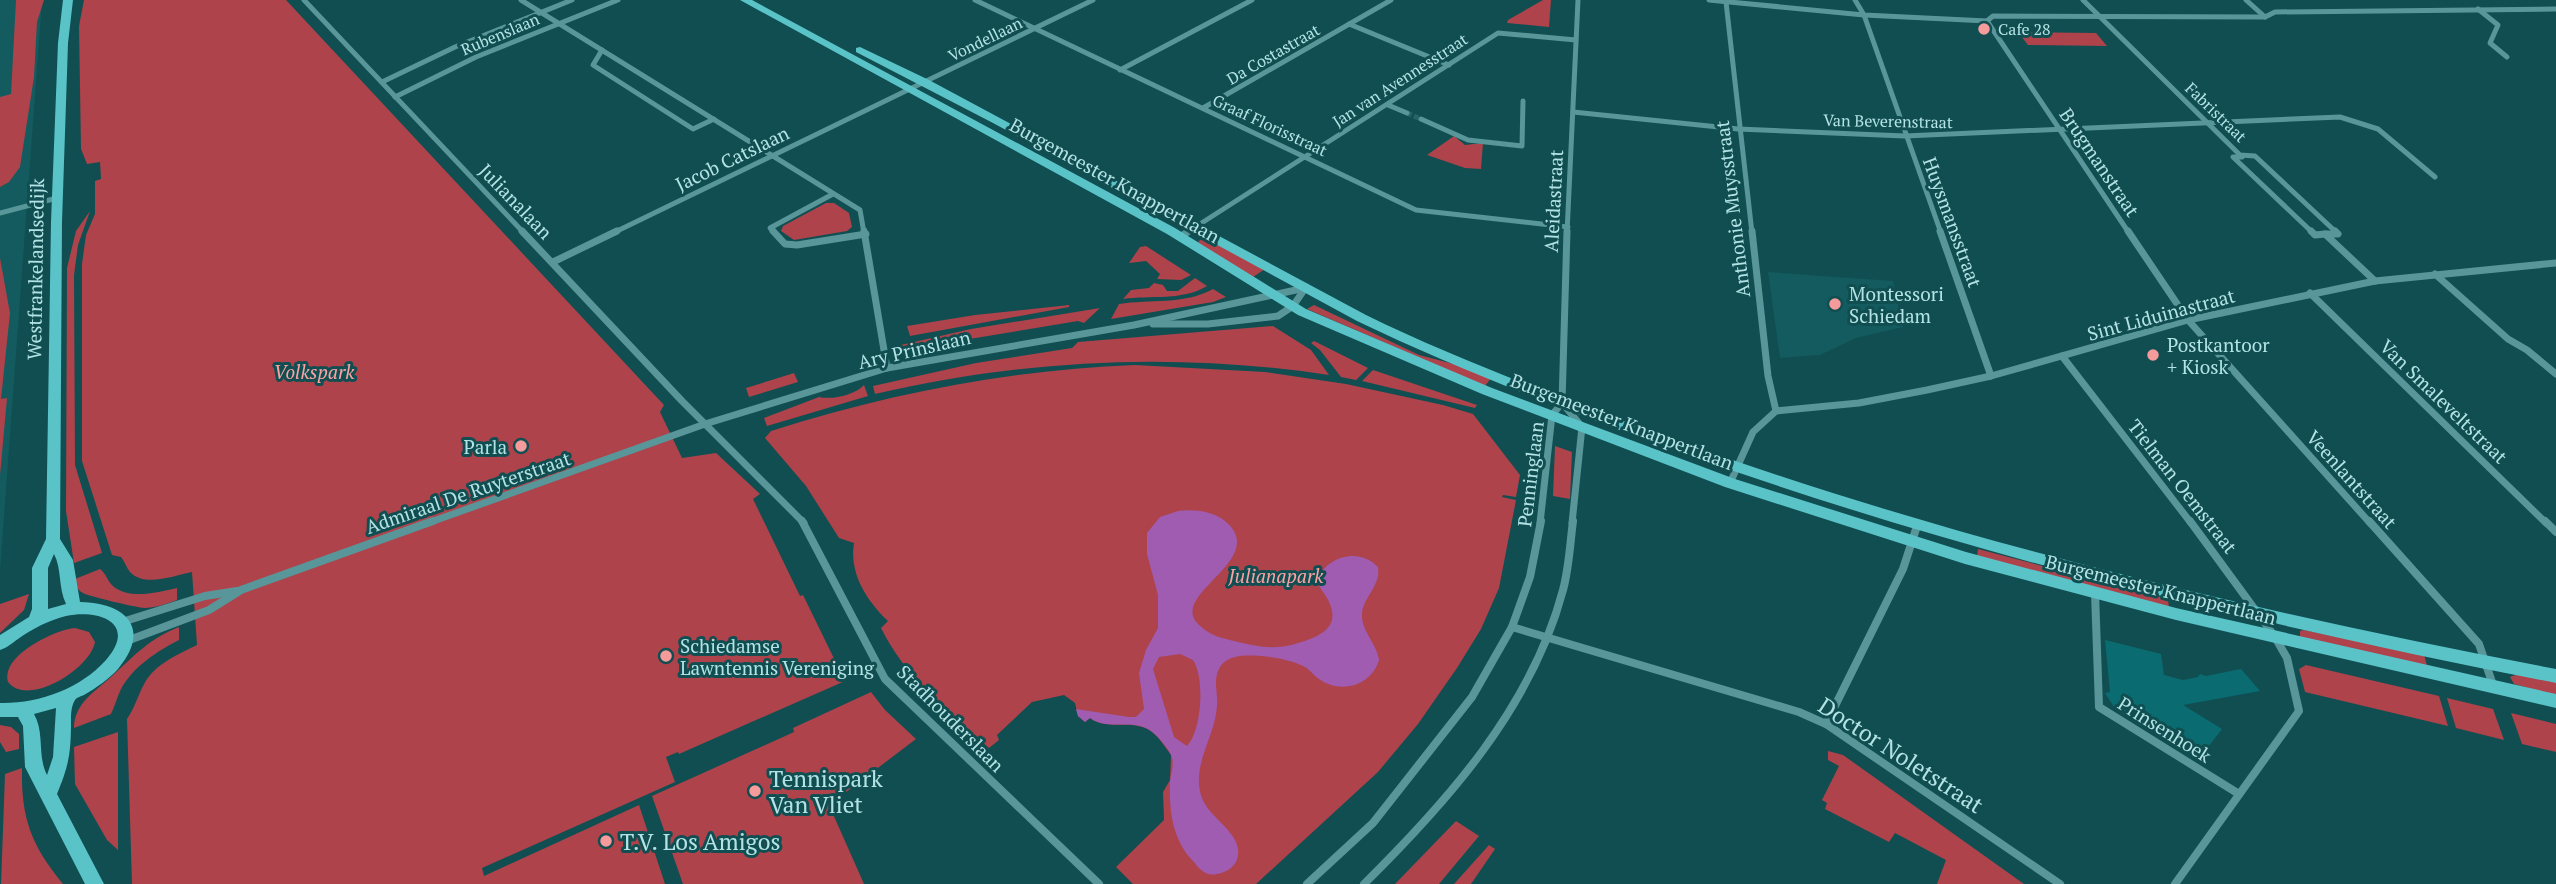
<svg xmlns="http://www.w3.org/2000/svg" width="2556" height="884" viewBox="0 0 2556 884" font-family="'PT Serif',serif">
<rect width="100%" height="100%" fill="#104e51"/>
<g fill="#135b5e">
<polygon points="0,0 42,0 0,571"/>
<polygon points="1768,272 1893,281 1903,327 1856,338 1820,355 1780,358"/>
</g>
<g fill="#ae434b">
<polygon points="16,0 44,0 37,22 34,77 20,167 9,182 0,187 0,97 11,94"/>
<path d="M84,0H286L664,405L660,412L682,458L716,453L760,494L753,499L800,596L803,595L845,681L679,754L678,752L666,757L675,782L482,868L484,876L639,805L665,884H132L127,719C136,706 139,691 147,679C159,662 179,654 197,645L192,572C175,575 145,588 130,572C126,567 125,562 121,557L112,555L82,461V264L86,235L95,214V181L101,179L100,162L87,164L81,149L79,26Z"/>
<polygon points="1543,0 1551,0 1549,27 1507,23 1508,20"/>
<polygon points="2018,32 2096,33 2107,46 2028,45"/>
<polygon points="1454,136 1465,145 1483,143 1481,169 1465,168 1427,155"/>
<polygon points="826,203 834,203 849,213 852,227 847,231 794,240 781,231 783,226"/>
<polygon points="90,211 78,245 74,275 75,465 102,553 74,563 66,511 67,268 76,231"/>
<polygon points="1204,236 1265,269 1253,277 1202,246 1198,242"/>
<polygon points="1146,246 1191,275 1181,280 1157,279 1160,274 1146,261 1129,263 1140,247"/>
<polygon points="0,258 10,313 1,399 7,398 0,475"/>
<path d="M1195,278L1207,286C1183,301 1150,295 1123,299L1131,290L1149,288L1154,283L1163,285L1167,291H1178Z"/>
<path d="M1213,289L1226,297L1213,302L1111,319L1119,304C1150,299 1184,305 1213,289Z"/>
<polygon points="1069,305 1069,307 910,336 907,326 975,315"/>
<polygon points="1314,305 1419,355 1465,367 1491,378 1485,386 1307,309"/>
<polygon points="1100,308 1084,323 1078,321 921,347 915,352 898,351 892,347 971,329"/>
<path d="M1273,326L1311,350L1329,375C1176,352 1026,359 875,394L873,386L976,363L1072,348L1078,342Z"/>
<polygon points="1314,341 1368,368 1356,380 1341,377 1320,350 1311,343"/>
<path d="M1135,365L1265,372L1346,384L1443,405L1473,414L1520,475L1516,497L1503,495L1502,497L1516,500L1499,588L1481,629L1457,668L1418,724L1378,772L1256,884H1133L1116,867L1164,820L1163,792L1170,780L1171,755C1165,747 1158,735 1149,730C1131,719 1107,731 1090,718L1085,722L1078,716L1075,703L1064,695L1032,702L997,735L999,740L989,748C947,711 906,678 881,628L888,621C867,601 849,574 854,543L839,538L806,486L765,438L771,431C891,393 1010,370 1135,365Z"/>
<polygon points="1373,370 1477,405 1475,408 1362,381"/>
<polygon points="794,373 798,382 749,397 746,388"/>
<path d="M864,385L868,396L767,426L764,418L819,397C832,400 855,395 864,385Z"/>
<polygon points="1555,446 1572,452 1570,499 1553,496"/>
<polygon points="1978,549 2168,599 2169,608 1977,557"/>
<path d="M100,569C106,573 107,581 114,587C131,600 158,592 177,588V600C166,604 155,608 144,608C139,608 87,596 83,593C77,590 76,585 75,579Z"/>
<polygon points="29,594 24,610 0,633 0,604"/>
<path d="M179,627V640C156,652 134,666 121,689C117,697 115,706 111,714L74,728C74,703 96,691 112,676C134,656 150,638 179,627Z"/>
<path d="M75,628L89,632L95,642C91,668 28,708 8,682C0,655 57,629 75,628Z"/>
<polygon points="2304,630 2424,655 2428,669 2300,637 2300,631"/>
<polygon points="2306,665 2439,696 2448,726 2305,692 2299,669"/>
<polygon points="2518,674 2556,681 2556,696 2514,684 2510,677"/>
<polygon points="871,692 885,710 916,739 829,805 864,884 683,884 652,796 794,732 793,728"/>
<polygon points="2447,698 2493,709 2504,740 2456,728"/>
<polygon points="2511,713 2556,724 2556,752 2522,744"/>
<polygon points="0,725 11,727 19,734 19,749 6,752 0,742"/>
<polygon points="118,732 118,850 107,840 75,784 74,747"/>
<polygon points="1828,751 1843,755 2024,884 1937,884 1946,860 1895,833 1889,842 1825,809 1827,803 1822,800 1839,766 1828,760"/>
<path d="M22,768C21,818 31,845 63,884H1L5,774Z"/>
<polygon points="1456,821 1479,836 1439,884 1395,884"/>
<polygon points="1489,845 1495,849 1471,884 1454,884"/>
</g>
<path fill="#9f5cb1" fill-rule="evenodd" d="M1178,511C1193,509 1213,511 1225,521C1271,559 1168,594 1198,624C1206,632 1216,637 1226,639C1250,645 1271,651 1295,644C1316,638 1342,629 1329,602C1326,594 1318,588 1317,579C1328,556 1359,547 1378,567C1381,586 1363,597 1362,614C1361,631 1377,644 1379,660C1372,685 1341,695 1319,679C1313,675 1310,669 1303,666C1286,658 1253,653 1235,657C1228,659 1222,662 1219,669C1213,680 1218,693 1217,705C1216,736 1190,766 1202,798C1209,817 1235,829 1238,849C1240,863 1230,872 1217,874C1205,877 1199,868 1192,860C1172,838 1169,810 1170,781C1171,773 1175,763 1171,755C1168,748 1157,735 1151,731C1133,718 1108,731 1090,718L1085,722L1078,716L1076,709L1129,717H1136L1144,709L1139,673L1146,650L1158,628V595L1147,554V533L1160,517ZM1180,654L1193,660C1205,677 1202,731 1187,746L1174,737L1153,669L1159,657Z"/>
<polygon fill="#0a6c70" points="2105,640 2161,654 2164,675 2183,680 2198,677 2200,674 2206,676 2241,669 2260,691 2183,705 2222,729 2198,760 2137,721 2132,714 2125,715 2116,710 2105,693 2110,692"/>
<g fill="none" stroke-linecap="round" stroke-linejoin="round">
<polyline stroke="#286467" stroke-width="5" stroke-dasharray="5 2.5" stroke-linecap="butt" points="1407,113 1421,119"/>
<g stroke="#589699" stroke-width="5">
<polyline points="304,0 524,233"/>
<polyline points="521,0 860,210 864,233"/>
<polyline points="975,0 1416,210 1568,227"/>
<polyline points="1709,0 1864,15 1987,21 1993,16 2265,17 2275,12 2556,9"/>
<polyline points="1855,0 1864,15 1941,233"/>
<polyline points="2083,0 2240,155 2255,156 2337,233"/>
<polyline points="2246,0 2265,17"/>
<polyline points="1726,2 1752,233"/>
<polyline points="2478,9 2498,25 2490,43 2507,57"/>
<polyline points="1987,21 2129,233"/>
<polyline points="1349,24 1449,65"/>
<polyline points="602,50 593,65 693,129 714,119"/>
<polyline points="1120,70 1252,0"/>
<polyline points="382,82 455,47 572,0"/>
<polyline points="395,97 476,57 618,0"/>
<polyline points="1388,105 1407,113"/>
<polyline points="1203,108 1391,0"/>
<polyline points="1573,112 1738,129 1905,136 2340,117 2378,129 2435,177"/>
<polyline points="1421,119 1468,140 1522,146 1523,101"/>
<polyline points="2242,157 2233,157 2313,233"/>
<polyline points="0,213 57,198"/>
<polyline points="613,233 1093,0"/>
<polyline points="775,233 770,228 833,194"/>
<polyline points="1186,233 1498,33 1576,40"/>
<polyline points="1567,233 1578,0"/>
</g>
<g stroke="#589699" stroke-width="7">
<polyline points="522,231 682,401 804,523"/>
<polyline points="773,231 785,244 797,245 866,234"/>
<polyline points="864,231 887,368"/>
<polyline points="1752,231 1768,376 1776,411"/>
<polyline points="1940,231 1991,376"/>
<polyline points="2128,231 2188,320 2370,523"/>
<polyline points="2311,231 2315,235 2325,234"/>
<polyline points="2335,231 2338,234 2325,234 2375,281"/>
<polyline points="1180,237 1189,231"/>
<polyline points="553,262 617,231"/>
<polyline points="2435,274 2508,339 2527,350 2556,374"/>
<polyline points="2310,293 2546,523"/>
<polyline points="1153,324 1208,324 1278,316 1293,306 1306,287"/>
<polyline points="2062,356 2191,523"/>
<polyline points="1562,403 1567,231"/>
<polyline points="1564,405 1582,427 1572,523"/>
<polyline points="1730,483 1753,432 1776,411 1859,403 1927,390 1991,376 2188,320 2375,281 2556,263"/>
<polyline points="428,523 705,424 887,368 1134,325 1305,288"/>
<polyline points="1540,523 1552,415 1562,403"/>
</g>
<g stroke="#589699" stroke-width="8">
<polyline points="802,521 885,679 1099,884"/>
<polyline points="2369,521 2479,644 2493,685"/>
<polyline points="2545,521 2556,532"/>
<polyline points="2095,593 2099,707 2239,794"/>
<polyline points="122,622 205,596 237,591"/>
<polyline points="1512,627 1799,712 1826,724 2060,884"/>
<polyline points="124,642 209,610 241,590 433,521"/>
<polyline points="1826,724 1903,569 1917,526"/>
<polyline points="1307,884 1373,823 1472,697 1512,627 1530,577 1541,521"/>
<path d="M1364,884C1448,801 1532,707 1563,590C1569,568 1570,544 1573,521"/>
<polyline points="2175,884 2299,711 2287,658 2275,637 2190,521"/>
</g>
<g fill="#59c3c8" fill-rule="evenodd">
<path d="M63,0H73L68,43L62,222L60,539L73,560L80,602C126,603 152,628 118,669C109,679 96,688 84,695C81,696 76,698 75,700C71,706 71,715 71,721C71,753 69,765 57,794L104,884H85L25,767L23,726L18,717H0V703C38,704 80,689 106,660C138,623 99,609 66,616C49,620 32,629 18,639C12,643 7,648 0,650V635L29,617L32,609V568L46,539L51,222L58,43ZM54,554C62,569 58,588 66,604L48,609V568ZM56,708L53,757L47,775C37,756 45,733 34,714Z"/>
<polygon points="740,0 752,0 1175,228 1306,309 1492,388 1735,479 1966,552 2176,608 2556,694 2556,708 2176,620 1965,564 1725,487 1482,394 1298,315 1167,234"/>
<path d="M860,47L929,80L1366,315C1452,357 1543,391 1632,424C1932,536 2242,609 2556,669V683C2240,621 1927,545 1625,432C1535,398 1444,363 1357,321L993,123L856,52V48Z"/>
</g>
</g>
<g fill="#f59b9c" stroke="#104e51" stroke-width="2.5">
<circle cx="1984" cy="29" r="7"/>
<circle cx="1835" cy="304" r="7"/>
<circle cx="2153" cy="355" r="7"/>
<circle cx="521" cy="446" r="7"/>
<circle cx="666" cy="656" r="7"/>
<circle cx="755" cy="791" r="7"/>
<circle cx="606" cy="841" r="7"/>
</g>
<g text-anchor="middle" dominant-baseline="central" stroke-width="6" stroke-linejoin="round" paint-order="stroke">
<g font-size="16" fill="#b3e3e5" stroke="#104e51" text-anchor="start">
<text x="1998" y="29">Cafe 28</text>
</g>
<g font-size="16" fill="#b3e3e5" stroke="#104e51">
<text transform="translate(500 34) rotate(-23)">Rubenslaan</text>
<text transform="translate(985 39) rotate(-26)">Vondellaan</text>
<text transform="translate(1273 54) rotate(-30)">Da Costastraat</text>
<text transform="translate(1400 80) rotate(-33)">Jan van Avennesstraat</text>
<text transform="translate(2216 112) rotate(44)">Fabristraat</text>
<text transform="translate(1888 121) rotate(1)">Van Beverenstraat</text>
<text transform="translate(1270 125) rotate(25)">Graaf Florisstraat</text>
</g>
<g font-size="19" fill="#b3e3e5" stroke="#104e51">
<text transform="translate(732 158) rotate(-26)">Jacob Catslaan</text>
<text transform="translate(2100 162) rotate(56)">Brugmanstraat</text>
<text transform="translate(1115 180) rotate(29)">Burgemeester Knappertlaan</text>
<text transform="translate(516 201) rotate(46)">Julianalaan</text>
<text transform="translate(1553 201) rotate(-87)">Aleidastraat</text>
<text transform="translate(1732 209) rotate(-97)">Anthonie Muysstraat</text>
<text transform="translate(1953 222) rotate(70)">Huysmansstraat</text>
<text transform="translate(35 269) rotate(-89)">Westfrankelandsedijk</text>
<text transform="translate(2161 314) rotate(-15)">Sint Liduinastraat</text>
<text transform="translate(914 349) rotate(-13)">Ary Prinslaan</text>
<text transform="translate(2444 401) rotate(44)">Van Smaleveltstraat</text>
<text transform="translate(1622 421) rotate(21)">Burgemeester Knappertlaan</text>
<text transform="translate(1530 474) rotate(-83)">Penninglaan</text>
<text transform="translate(2352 479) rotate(48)">Veenlantstraat</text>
<text transform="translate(2183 486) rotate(52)">Tielman Oemstraat</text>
<text transform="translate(468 492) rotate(-19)">Admiraal De Ruyterstraat</text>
<text transform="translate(2161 589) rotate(14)">Burgemeester Knappertlaan</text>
<text transform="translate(951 718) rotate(45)">Stadhouderslaan</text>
<text transform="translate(2165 729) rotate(32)">Prinsenhoek</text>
</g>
<g font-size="19" fill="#b3e3e5" stroke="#104e51" text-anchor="start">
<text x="1849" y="293">Montessori<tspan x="1849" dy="22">Schiedam</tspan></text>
<text x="2167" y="344">Postkantoor<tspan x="2167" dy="22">+ Kiosk</tspan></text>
<text x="507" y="446" text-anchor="end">Parla</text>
<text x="680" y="645">Schiedamse<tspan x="680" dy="22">Lawntennis Vereniging</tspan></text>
</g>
<g font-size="19" font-style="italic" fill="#fba3a4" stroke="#104e51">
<text x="314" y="371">Volkspark</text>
<text x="1276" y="575">Julianapark</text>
</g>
<g font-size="23" fill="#b3e3e5" stroke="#104e51">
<text transform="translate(1901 755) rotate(33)">Doctor Noletstraat</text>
</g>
<g font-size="23" fill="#b3e3e5" stroke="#104e51" text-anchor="start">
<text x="769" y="778">Tennispark<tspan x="769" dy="26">Van Vliet</tspan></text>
<text x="620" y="841">T.V. Los Amigos</text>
</g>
</g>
</svg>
